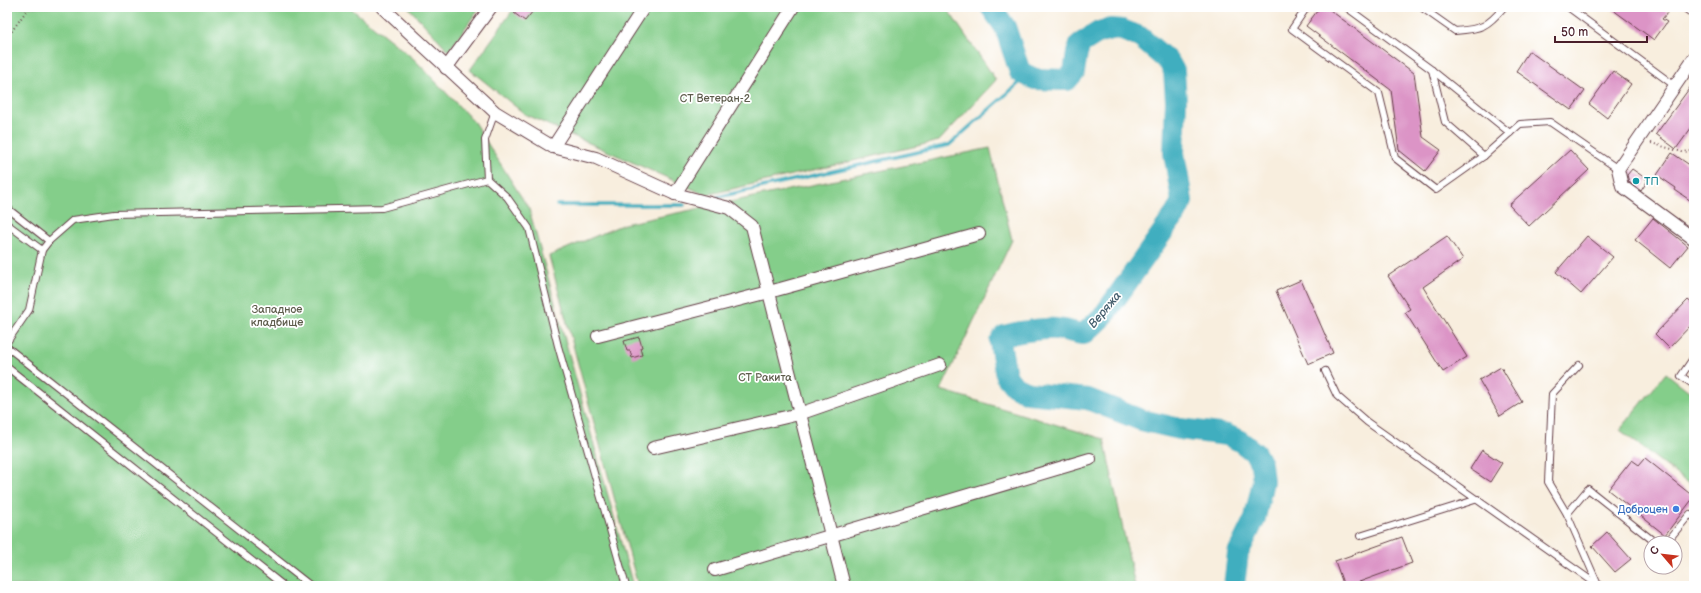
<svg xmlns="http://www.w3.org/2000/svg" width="1701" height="593" viewBox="0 0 1701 593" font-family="'Balsamiq Sans',sans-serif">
<rect width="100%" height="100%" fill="#fff"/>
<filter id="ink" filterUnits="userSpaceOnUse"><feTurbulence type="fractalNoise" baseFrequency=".025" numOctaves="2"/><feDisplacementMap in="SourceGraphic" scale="8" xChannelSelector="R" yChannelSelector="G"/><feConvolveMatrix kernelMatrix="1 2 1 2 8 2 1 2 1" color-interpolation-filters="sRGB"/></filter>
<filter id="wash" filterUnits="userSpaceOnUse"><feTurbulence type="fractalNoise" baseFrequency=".012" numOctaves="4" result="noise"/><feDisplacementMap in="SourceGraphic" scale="16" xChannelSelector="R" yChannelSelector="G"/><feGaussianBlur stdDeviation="0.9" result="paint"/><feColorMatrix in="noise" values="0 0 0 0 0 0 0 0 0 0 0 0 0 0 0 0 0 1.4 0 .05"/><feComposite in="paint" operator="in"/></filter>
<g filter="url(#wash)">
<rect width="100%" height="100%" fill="#f8eede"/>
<g fill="#84ce8a" stroke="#67765a">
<polygon points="7,7 349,7 414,59 474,122 529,209 633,586 7,586"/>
<polygon points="408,7 480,7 449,51"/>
<polygon points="515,7 946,7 996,80 939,141 706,195 526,115 470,70"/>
<polygon points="990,148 1012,240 941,390 1104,439 1135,586 638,586 549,256 624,224"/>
<polygon points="1666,373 1694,395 1694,488 1620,430"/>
</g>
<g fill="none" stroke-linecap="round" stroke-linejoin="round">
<g stroke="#41aebf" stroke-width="3.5">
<polyline points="718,197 949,145 1027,76"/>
<polyline points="557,205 684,205"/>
</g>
<path stroke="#41aebf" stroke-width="22" d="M991,7L1005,27L1020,72L1035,79L1067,80L1074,72L1077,53L1080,44L1099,32L1111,29L1122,30L1140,37L1169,62L1174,71L1176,101L1174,153L1182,201L1176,213L1104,315L1084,334C1074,334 1067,329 1057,329C1044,328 1017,332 1004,336L1000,342L1006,376L1014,386L1028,393L1088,399L1141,420L1180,429L1227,435L1240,441L1255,453L1261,464L1263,481L1255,518L1238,553L1234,586"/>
</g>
<g id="blocks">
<g fill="#dc94c6">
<polygon points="519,7 527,7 533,11 525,21 514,13"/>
<polygon points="1320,7 1326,7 1414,73 1423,137 1441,150 1425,171 1399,150 1391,90 1306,26"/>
<polygon points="1609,7 1661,7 1668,12 1662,19 1667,22 1654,40"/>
<polygon points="1529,51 1585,91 1571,110 1516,71"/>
<polygon points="1613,71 1631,84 1607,118 1589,104"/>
<polygon points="1694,82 1694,124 1676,149 1656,134"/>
<polygon points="1570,150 1589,170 1529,226 1509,205"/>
<polygon points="1672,153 1694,168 1694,203 1675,190 1676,188 1657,175"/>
<polygon points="1632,169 1648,180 1641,191 1629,182 1627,175"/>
<polygon points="1653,218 1688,246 1670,268 1635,240"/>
<polygon points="1447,236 1463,259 1423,287 1467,357 1443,372 1405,312 1410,309 1388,276"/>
<polygon points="1587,236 1613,257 1581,294 1556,272"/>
<polygon points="1301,280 1333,353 1308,364 1276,291"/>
<polygon points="1688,300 1694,305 1694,322 1669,348 1655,334"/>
<polygon points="639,337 642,347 640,348 642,355 632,358 630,351 627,351 624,341"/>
<polygon points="1501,367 1522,402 1500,416 1479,380"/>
<polygon points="1482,450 1502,463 1490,482 1470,469"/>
<polygon points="1645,458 1694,497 1665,535 1608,490 1632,460 1639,465"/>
<polygon points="1607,532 1631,559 1615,572 1592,546"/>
<polygon points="1402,537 1412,563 1348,586 1344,586 1335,561"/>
</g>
</g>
</g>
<g filter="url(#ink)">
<use href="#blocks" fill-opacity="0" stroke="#643e46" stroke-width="1"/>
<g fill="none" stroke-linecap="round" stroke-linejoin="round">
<g stroke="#643e46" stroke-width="8">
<g id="service">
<polyline points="1307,7 1292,29 1379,93 1395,158 1436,190 1484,156 1520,124 1550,122 1618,169"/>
<polyline points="1346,7 1432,70 1510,133"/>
<path d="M1421,7L1455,31C1482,29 1487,27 1504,7"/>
<polyline points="1568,7 1675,86"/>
<polyline points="1683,7 1694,15"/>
<polyline points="1432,70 1445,122 1484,156"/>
<polyline points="487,179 507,197 529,228 558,346 626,586"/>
<polyline points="7,208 49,241"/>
<polyline points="7,224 42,250"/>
<polyline points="7,342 29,310 42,250 49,241 73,220 114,214 382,208 487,179 485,140 495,112"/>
<polyline points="7,347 311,586"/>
<polyline points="1694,357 1681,376 1694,385"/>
<polyline points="1579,365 1552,394 1548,482 1567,514 1598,585"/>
<polyline points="7,367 284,586"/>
<polyline points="1325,371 1337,396 1367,422 1599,586"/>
<polyline points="1567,514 1588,489 1656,543"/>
<polyline points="1360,536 1478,499"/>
<polyline points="1666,543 1690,514 1694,518"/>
</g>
</g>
<g stroke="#643e46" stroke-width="14">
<g id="minor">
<polyline points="382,7 495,112 553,147 596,158 675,194 729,208 752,226 844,586"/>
<polyline points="1694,58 1618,169 1622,186 1694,239"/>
<polyline points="446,68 491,7"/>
<polyline points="553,147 644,7"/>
<polyline points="675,194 793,7"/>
<polyline points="598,336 769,292 979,234"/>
<polyline points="653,448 799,414 940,365"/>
<polyline points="715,570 1090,459"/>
</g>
</g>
<g stroke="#643e46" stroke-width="2" stroke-dasharray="1 3" stroke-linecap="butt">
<polyline points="7,38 29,7"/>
<polyline points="1651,143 1682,152 1694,151"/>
<polyline points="1689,586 1694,579"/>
</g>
<use href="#service" stroke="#fff" stroke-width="6"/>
<use href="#minor" stroke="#fff" stroke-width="12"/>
</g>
</g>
<circle fill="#0f9aa8" stroke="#fff" stroke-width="1.5" cx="1636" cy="181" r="4"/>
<circle fill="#3f7fe0" stroke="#fff" stroke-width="1.5" cx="1676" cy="509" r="4"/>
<g text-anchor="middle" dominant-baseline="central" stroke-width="3.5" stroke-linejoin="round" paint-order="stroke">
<g font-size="11" fill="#5e5c4c" stroke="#fff">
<text x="715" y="98">СТ Ветеран-2</text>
<text x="277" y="309">Западное<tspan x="277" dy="13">кладбище</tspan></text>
<text x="765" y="377">СТ Ракита</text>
</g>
<g font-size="11" fill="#0d838f" stroke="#fff" text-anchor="start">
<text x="1644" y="181">ТП</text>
</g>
<g font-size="11" fill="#366cbe" stroke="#fff" text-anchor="end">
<text x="1668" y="509">Доброцен</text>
</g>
<g font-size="12" font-style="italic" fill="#465f6e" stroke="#fff">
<text transform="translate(1105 310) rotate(-50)">Веряжа</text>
</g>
</g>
<rect width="1701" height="593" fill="none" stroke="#fff" stroke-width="24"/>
<g transform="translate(1663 555) rotate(298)"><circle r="19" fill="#ffffff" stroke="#b7a5aa"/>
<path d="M0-3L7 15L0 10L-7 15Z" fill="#c8321e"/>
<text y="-6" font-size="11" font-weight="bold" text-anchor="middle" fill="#4a1f2b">С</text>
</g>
<path d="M1555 36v6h92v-6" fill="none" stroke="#4a1f2b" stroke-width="2"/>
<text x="1561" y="36" font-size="12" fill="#4a1f2b" stroke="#ffffff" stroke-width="3" paint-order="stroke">50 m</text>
</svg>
